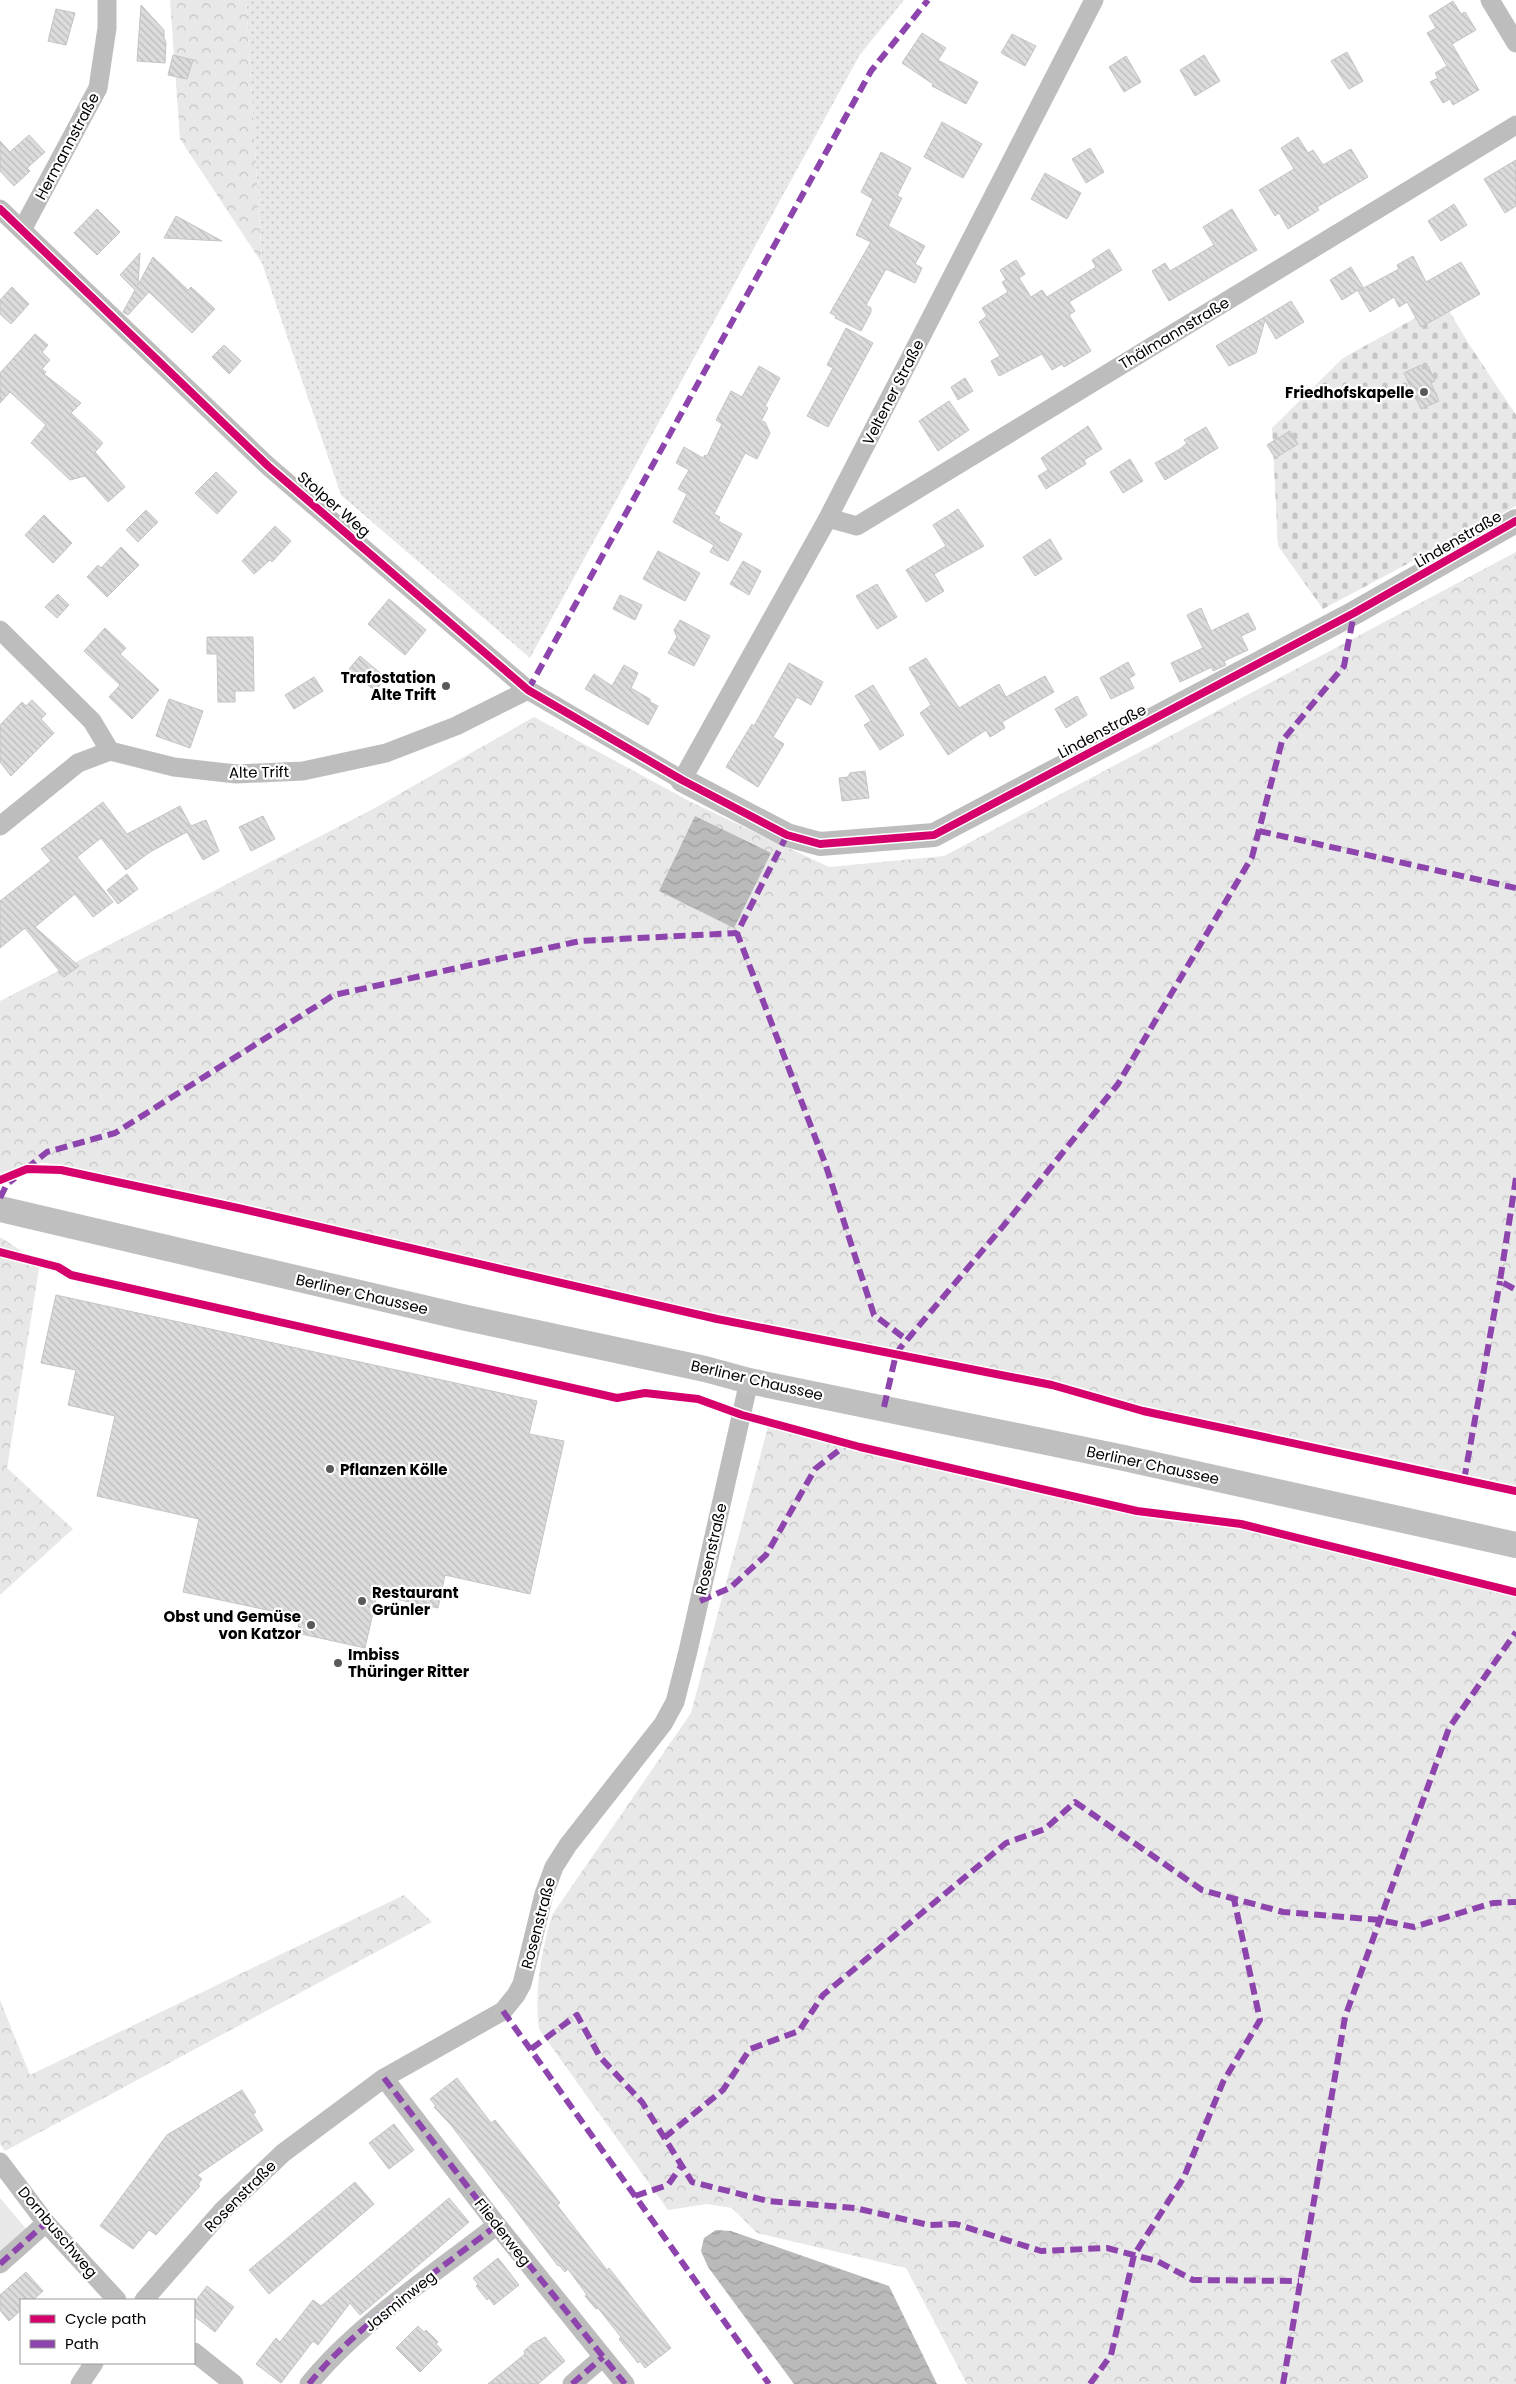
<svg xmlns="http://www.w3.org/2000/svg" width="1516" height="2384" viewBox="0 0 1516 2384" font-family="Poppins,sans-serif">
<defs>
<pattern id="grass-dots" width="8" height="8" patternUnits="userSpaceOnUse" patternTransform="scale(1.25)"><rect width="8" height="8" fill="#e8e8e8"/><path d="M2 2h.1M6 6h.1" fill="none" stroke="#c5c5c5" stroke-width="1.8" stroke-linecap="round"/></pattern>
<pattern id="forest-crowns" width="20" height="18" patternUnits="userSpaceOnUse" patternTransform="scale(1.25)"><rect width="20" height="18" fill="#e8e8e8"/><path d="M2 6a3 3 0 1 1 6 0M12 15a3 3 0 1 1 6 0" fill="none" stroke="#c5c5c5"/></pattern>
<pattern id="cemetery-stones" width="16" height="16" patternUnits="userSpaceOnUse" patternTransform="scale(1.25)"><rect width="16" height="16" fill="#e8e8e8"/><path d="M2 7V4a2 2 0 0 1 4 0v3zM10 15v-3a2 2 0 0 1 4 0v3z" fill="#c5c5c5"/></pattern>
<pattern id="water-waves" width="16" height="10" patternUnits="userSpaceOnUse" patternTransform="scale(1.25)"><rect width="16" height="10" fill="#bababa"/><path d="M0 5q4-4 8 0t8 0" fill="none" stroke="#9e9e9e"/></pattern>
<pattern id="building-back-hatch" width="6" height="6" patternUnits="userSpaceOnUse" patternTransform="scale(1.25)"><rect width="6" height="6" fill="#dcdcdc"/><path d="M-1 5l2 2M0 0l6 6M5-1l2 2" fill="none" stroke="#bbb"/></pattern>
</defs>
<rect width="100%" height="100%" fill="#fff"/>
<polygon fill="url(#grass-dots)" points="246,0 904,0 859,56 530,658 341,495 262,263"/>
<g fill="url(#forest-crowns)">
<polygon points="170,0 246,0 262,263 180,139"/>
<polygon points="1516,552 1516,1487 747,1320 43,1162 0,1177 0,1001 373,809 534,717 691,802 829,867 944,856"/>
<polygon points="0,1237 40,1263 7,1468 73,1529 0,1595"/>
<path d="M768,1427L1516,1587V2384H967L906,2268L757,2233L732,2208L707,2204L668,2210L539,2029C534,1990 541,1953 552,1915L691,1713Z"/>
<polygon points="404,1895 432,1922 5,2151 0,2144 0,2000 30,2075"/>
</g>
<polygon fill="url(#cemetery-stones)" points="1444,302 1467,341 1516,415 1516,506 1323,609 1278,546 1272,428 1343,358"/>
<polygon fill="#e8e8e8" points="0,2198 27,2230 0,2252"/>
<g fill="url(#water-waves)">
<polygon points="695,816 771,853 734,928 659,891"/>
<polygon points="716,2230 731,2231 889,2286 937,2384 794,2384 708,2267 701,2251 704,2238"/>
</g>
<g fill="url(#building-back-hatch)" stroke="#c4c4c4">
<polygon points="1453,1 1461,14 1465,12 1476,30 1452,44 1479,90 1453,105 1450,99 1443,103 1430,82 1438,78 1435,73 1447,66 1427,33 1436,28 1429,16"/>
<polygon points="141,5 164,30 164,38 166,43 165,63 137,61"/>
<polygon points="56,9 75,13 66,45 48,41"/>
<polygon points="922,33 946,48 938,60 978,82 966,104 932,86 933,84 902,63"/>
<polygon points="1012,34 1036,46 1025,66 1001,53"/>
<polygon points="1347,52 1363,81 1349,89 1331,61"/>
<polygon points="173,55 193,60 187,79 168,75"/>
<polygon points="1204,55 1220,81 1195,96 1180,70"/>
<polygon points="1126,56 1141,82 1124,92 1109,67"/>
<polygon points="942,122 982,144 963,178 924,157"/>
<polygon points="29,135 45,152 27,168 30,171 14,186 0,171 0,141 10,152"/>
<polygon points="1298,137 1308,153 1313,150 1323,165 1351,149 1368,177 1317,207 1319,210 1288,229 1279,213 1275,216 1259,190 1294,169 1281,148"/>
<polygon points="1090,148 1104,172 1086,183 1072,159"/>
<polygon points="881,152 911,168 897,196 902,198 888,226 925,246 915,264 922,268 915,283 886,269 866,305 871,308 871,312 861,331 835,318 836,316 830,313 871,242 856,235 873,199 861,192"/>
<polygon points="1516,160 1516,206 1505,213 1484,179"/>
<polygon points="1045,173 1081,193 1067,219 1031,199"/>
<polygon points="1454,204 1467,225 1441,241 1428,221"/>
<polygon points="97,209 120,232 97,255 74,233"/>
<polygon points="1232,209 1257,250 1169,301 1152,271 1165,263 1170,271 1214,245 1203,227"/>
<polygon points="176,216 222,241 164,238"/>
<polygon points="1109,249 1122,270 1069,302 1075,311 1069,315 1091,351 1064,367 1062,364 1052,370 1042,354 999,376 991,361 1000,356 979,322 987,316 982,308 1008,292 1002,282 1006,280 1000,270 1016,260 1025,274 1019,278 1031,297 1042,290 1047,297 1096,267 1092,260"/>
<polygon points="140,253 138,285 153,257 188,290 191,287 215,309 192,333 149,292 128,315 123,312 135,290 120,275"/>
<polygon points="1413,256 1426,282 1461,262 1480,294 1421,327 1407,302 1399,307 1394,297 1370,312 1358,291 1399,269 1397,265"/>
<polygon points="1351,267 1363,287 1342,300 1330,280"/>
<polygon points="12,287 29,304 11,324 0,314 0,300"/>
<polygon points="1291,301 1304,322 1276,339 1265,320 1256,353 1229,366 1216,346"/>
<polygon points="846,328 873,343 828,427 807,416 833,368 827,365"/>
<polygon points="35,334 48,345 42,352 50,360 42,369 46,372 44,374 81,403 71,413 103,443 95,452 125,487 108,502 85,476 70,480 31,443 46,425 10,392 0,403 0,373"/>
<polygon points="224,345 241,361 229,374 212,357"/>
<polygon points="1421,365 1423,369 1428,366 1435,381 1431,383 1439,401 1421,409 1404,373"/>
<polygon points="759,366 780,378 765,406 768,408 761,421 765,422 770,433 757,459 745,453 714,514 720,517 718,521 742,534 728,561 710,552 714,545 673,522 687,494 678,489 689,470 676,463 684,447 703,458 705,455 707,456 722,424 716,420 731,391 742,397"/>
<polygon points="965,378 973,391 958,400 951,387"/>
<polygon points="949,401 969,430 938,451 919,421"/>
<polygon points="1088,426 1102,449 1084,460 1086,464 1046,489 1038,476 1048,470 1041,458"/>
<polygon points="1206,427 1218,448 1165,480 1155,463 1180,449 1187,443 1184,440"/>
<polygon points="1290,431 1298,444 1275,458 1267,445"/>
<polygon points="1130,459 1143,481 1123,493 1110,472"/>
<polygon points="216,472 237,492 217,514 195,493"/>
<polygon points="958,509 984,546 934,574 944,591 926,602 906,570 946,546 933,525"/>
<polygon points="146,510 158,522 138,542 126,530"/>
<polygon points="44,515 72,543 53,563 25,535"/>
<polygon points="275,526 291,541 272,562 270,560 254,574 242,561"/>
<polygon points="1050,539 1062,559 1035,576 1023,557"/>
<polygon points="121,547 139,565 107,597 87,577 98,565 101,568"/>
<polygon points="658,551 700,573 685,601 643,579"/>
<polygon points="743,561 761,571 749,595 730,584"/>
<polygon points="877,584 897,617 877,629 856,596"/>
<polygon points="58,594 69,605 57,618 45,607"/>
<polygon points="620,595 642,605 635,620 613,609"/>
<polygon points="389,599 426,630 405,655 368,624"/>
<polygon points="1201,608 1211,631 1248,613 1256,629 1241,636 1248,650 1224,661 1226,665 1213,671 1212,667 1180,682 1171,663 1203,648 1187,615"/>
<polygon points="680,620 710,636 694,666 668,653 677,637 674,630"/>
<polygon points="105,628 126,648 120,654 159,690 132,719 109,697 120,685 84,651"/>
<polygon points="207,637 253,637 254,691 235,691 235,702 218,702 217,654 207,654"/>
<polygon points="360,656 386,678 375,691 349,669"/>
<polygon points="926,658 959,708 999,684 1006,697 1045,676 1054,692 1002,722 1005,728 990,737 986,730 948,755 920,713 931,705 909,668"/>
<polygon points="1128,662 1135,675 1129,678 1134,688 1111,699 1100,678"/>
<polygon points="789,663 823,682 811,705 797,697 773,737 784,744 758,787 726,767 752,724 754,726"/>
<polygon points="624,665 638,673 631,688 650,699 650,702 658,706 648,725 585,689 594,674 612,686"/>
<polygon points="314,677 323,691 294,709 285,695"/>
<polygon points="873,685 904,735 880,750 864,725 871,721 855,696"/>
<polygon points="1077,696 1087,715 1066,728 1055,709"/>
<polygon points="169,699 203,711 190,748 156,736"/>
<polygon points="32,700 46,714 41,719 54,733 11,776 0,762 0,725 22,702 26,706"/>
<polygon points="865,771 869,798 842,801 839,778 848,777 850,773"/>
<polygon points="103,802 127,834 180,806 191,826 206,820 219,851 203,860 187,832 150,852 126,870 101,838 77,857 113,902 93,917 75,894 35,927 79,966 64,977 25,928 0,948 0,901 51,861 41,849"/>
<polygon points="263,816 275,839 251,851 239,827"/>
<polygon points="127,874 138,889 118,904 107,890"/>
<polygon points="56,1295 537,1401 529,1434 564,1441 530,1594 445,1575 438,1608 377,1595 365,1648 297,1633 300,1617 183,1592 199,1519 97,1496 115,1416 68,1405 76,1370 41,1363"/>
<polygon points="457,2078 491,2123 495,2120 533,2168 560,2203 557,2205 607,2270 609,2268 671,2348 645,2368 640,2361 638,2363 619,2339 621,2337 598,2308 596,2309 585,2296 587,2295 568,2269 565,2272 559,2265 558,2266 451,2125 434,2107 436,2106 430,2099"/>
<polygon points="242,2090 256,2112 253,2114 263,2130 197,2175 202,2179 198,2184 200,2186 156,2235 149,2230 133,2249 100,2226 167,2135"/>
<polygon points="394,2124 414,2150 389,2169 369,2143"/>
<polygon points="355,2182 374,2204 269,2294 249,2270"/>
<polygon points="449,2198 469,2222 360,2315 350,2303 318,2345 313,2341 281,2383 256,2364 276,2338 280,2342 313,2300 321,2306"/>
<polygon points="498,2258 519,2285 494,2305 489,2298 487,2300 476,2286 478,2284 473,2278"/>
<polygon points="26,2272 43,2291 33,2300 21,2300 21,2310 9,2321 0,2310 0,2295"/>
<polygon points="207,2286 234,2307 215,2332 194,2316 194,2303"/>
<polygon points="418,2326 424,2332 426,2330 438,2342 436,2344 442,2350 420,2372 396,2348"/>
<polygon points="545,2337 565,2361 538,2384 488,2384 525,2354 524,2351 532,2344"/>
</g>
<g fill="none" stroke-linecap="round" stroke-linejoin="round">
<g stroke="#bdbdbd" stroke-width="19">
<polyline points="1490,0 1516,43"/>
<polyline points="0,209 268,466 528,690 682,780 828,518 1094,0"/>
<polyline points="22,230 98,88 107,28 107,0"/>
<polyline points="828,518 857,526 1516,125"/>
<polyline points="0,630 92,721 110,751"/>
<polyline points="0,826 78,763 110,751 174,767 236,774 303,771 386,753 456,726 528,690"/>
<polyline points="384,2078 497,2225 625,2384"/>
<polyline points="0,2162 46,2223 117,2300"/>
<polyline points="0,2264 46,2223"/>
<polyline points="144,2300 222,2211 283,2153 384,2078 503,2011 516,1995 522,1984 544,1894 554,1867 568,1845 663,1724 675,1702 688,1651 749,1381"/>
<polyline points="194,2352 234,2384"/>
<polyline points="80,2384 94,2363"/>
<path d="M309,2384C356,2325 437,2272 497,2225"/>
<polyline points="572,2384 603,2357"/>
</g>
<polyline stroke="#bdbdbd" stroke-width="24" points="682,780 787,835 820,844 934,835 1354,613 1516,521"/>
<polyline stroke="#bfbfbf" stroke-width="26" points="0,1209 462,1317 705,1369 749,1381 1124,1458 1516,1545"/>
<g stroke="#8e44ad" stroke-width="6" stroke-dasharray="12 6" stroke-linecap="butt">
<polyline points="528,690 871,71 928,0"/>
<polyline points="1259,831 1516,888"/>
<polyline points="787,835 737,933 825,1163 874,1315 907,1340"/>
<polyline points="26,1169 47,1152 115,1133 334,995 580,941 737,933"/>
<polyline points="1516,1178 1500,1281 1516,1290"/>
<polyline points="0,1198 7,1184 15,1178"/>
<polyline points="884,1407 896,1354 901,1347 1010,1218 1118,1084 1252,857 1282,741 1344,666 1354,613"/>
<polyline points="1464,1480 1500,1281"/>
<polyline points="700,1601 730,1588 766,1555 815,1469 847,1444"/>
<polyline points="503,2011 769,2384"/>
<polyline points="531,2049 577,2015 600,2057 642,2102 692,2182 768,2201 855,2208 929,2225 956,2224 1041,2251 1107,2248 1157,2261 1193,2280 1299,2281"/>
<polyline points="384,2078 497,2225 625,2384"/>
<polyline points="664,2138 723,2090 750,2049 799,2031 823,1995 1006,1843 1045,1829 1075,1802 1202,1890 1283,1912 1380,1920 1414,1927 1493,1903 1516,1902"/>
<polyline points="635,2196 668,2185 682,2165"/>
<polyline points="0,2264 46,2223"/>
<path d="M309,2384C356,2325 437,2272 497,2225"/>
<polyline points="572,2384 603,2357"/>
<polyline points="1090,2384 1111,2355 1134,2255 1184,2177 1223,2082 1260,2020 1234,1899"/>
<polyline points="1283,2384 1345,2017 1449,1728 1516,1632"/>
</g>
<g stroke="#fff" stroke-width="11">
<g id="cycleway">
<polyline points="0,209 268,466 528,690 682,780 787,835 820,844 934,835 1354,613 1516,521"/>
<polyline points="0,1180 27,1169 61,1170 238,1208 717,1319 1052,1385 1143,1411 1516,1491"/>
<polyline points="0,1252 58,1267 71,1275 617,1398 645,1393 698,1399 742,1415 860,1447 1137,1511 1241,1524 1516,1592"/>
</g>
</g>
<use href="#cycleway" stroke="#d6006c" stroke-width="8"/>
</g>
<g fill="#595959" stroke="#fff" stroke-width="2">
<circle cx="1424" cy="392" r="5"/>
<circle cx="446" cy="686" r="5"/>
<circle cx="330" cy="1469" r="5"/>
<circle cx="362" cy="1601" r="5"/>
<circle cx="311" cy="1625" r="5"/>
<circle cx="338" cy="1663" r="5"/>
</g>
<g text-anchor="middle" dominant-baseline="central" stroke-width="4.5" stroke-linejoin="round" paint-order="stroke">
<g font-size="15" fill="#000" stroke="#fff">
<text transform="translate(67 146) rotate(-62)">Hermannstraße</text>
<text transform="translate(1174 333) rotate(-31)">Thälmannstraße</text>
<text transform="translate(893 392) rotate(-63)">Veltener Straße</text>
<text transform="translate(334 504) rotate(41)">Stolper Weg</text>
<text transform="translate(1458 539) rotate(-30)">Lindenstraße</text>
<text transform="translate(1102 731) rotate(-28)">Lindenstraße</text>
<text transform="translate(259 772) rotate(-1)">Alte Trift</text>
<text transform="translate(362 1294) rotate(13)">Berliner Chaussee</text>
<text transform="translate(757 1380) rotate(13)">Berliner Chaussee</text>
<text transform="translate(1153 1465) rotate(12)">Berliner Chaussee</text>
<text transform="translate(711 1549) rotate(-77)">Rosenstraße</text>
<text transform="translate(538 1923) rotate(-75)">Rosenstraße</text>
<text transform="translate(240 2196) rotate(-45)">Rosenstraße</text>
<text transform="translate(58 2232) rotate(50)">Dornbuschweg</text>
<text transform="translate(503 2232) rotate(52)">Fliederweg</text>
<text transform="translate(400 2301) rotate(-39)">Jasminweg</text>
</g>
<g font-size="15" font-weight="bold" fill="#000" stroke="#fff" text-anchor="end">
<text x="1414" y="392">Friedhofskapelle</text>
<text x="436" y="677">Trafostation<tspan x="436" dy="17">Alte Trift</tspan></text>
<text x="340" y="1469" text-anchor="start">Pflanzen Kölle</text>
<text x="372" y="1592" text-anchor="start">Restaurant<tspan x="372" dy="17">Grünler</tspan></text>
<text x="301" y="1616">Obst und Gemüse<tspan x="301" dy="17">von Katzor</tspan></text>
<text x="348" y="1654" text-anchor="start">Imbiss<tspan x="348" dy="17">Thüringer Ritter</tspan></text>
</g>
</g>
<rect x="20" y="2299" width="175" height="65" fill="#ffffff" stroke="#999999"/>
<rect x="30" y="2315" width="25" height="8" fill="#d6006c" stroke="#999999"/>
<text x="65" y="2324" font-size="15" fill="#000000">Cycle path</text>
<rect x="30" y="2340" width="25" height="8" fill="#8e44ad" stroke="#999999"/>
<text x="65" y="2349" font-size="15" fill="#000000">Path</text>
</svg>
